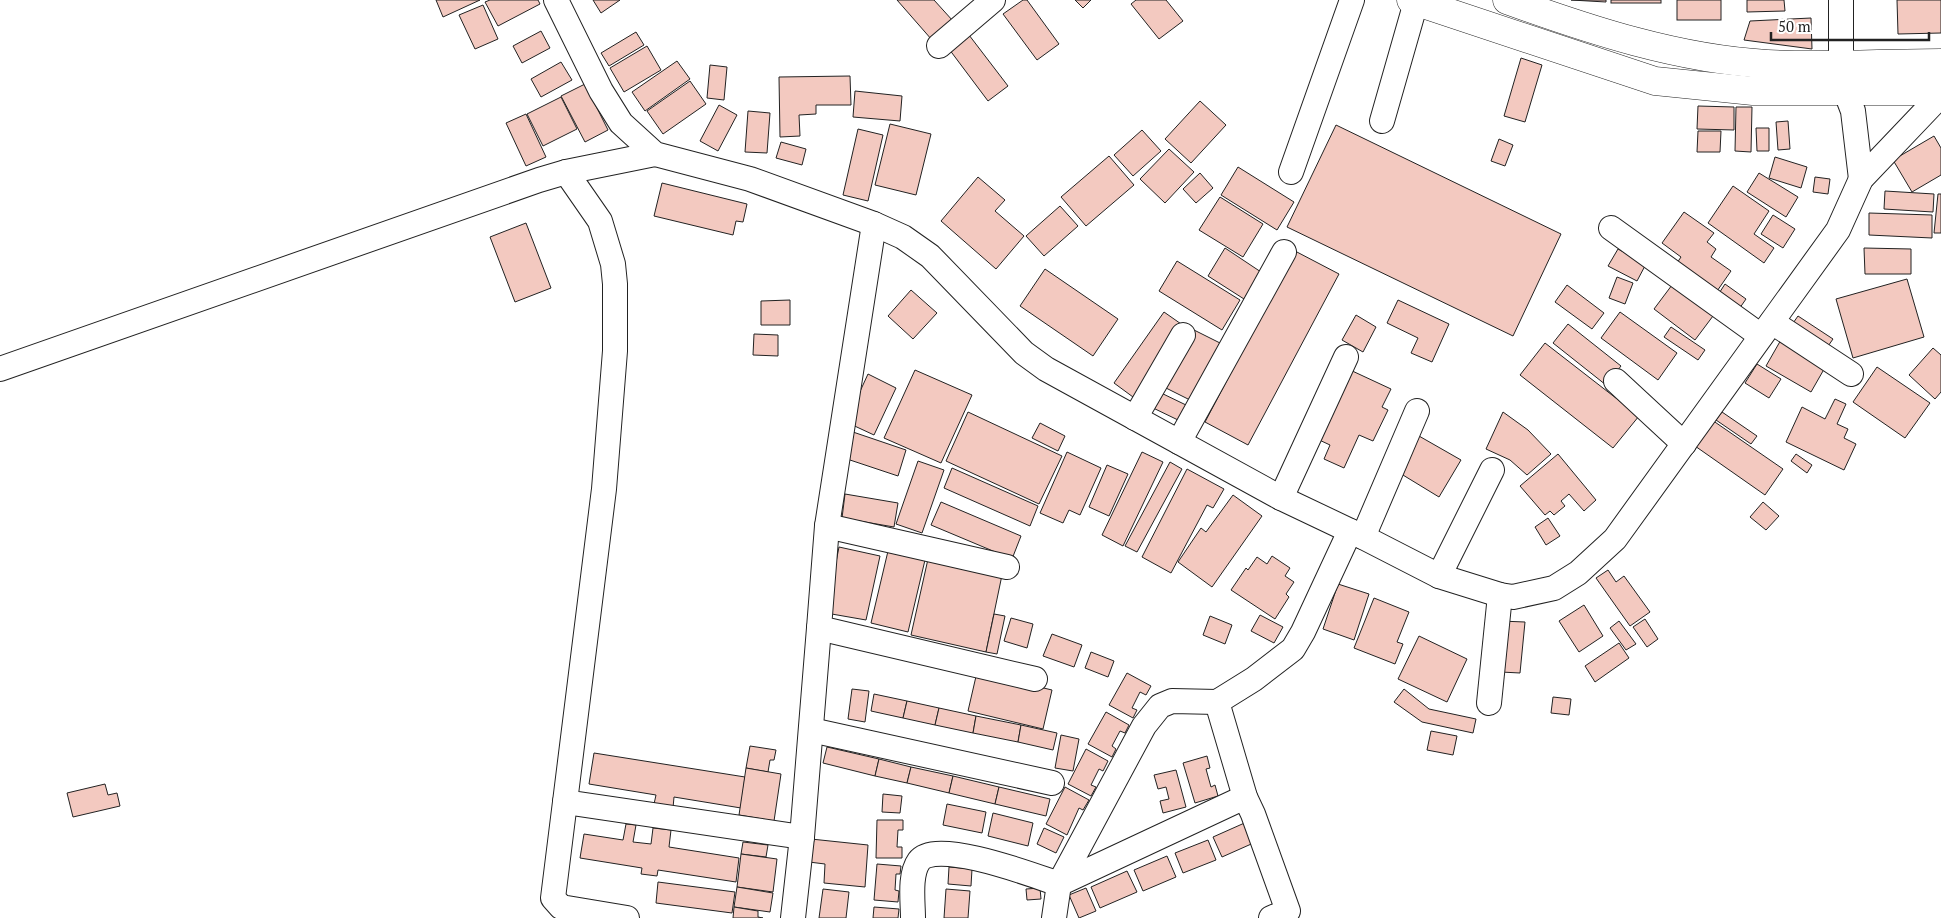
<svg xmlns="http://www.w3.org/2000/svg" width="1941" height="918" viewBox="0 0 1941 918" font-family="'PT Serif',serif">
<rect width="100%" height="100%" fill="#fff"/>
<g fill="#f3c9c0" stroke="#222">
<polygon points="436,0 480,0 443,17"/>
<polygon points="490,0 538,0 540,4 498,26 485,2"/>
<polygon points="593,0 620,0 601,13"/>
<polygon points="897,0 934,0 953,21 932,40"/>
<polygon points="1023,0 1027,0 1059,44 1037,60 1003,14"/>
<polygon points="1075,0 1091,0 1083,8"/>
<polygon points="1136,0 1166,0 1183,21 1159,39 1131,4"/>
<polygon points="1571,0 1606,0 1606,2"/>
<rect x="1611" y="0" width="50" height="3"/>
<rect x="1677" y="0" width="44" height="20"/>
<polygon points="1747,0 1784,0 1785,11 1747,12"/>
<polygon points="1897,0 1941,0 1941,33 1898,34"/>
<polygon points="483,5 498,39 475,49 459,15"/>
<polygon points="1811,18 1812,49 1744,40 1750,21"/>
<polygon points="541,31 550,48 522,63 513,46"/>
<polygon points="636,32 644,45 609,66 601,53"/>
<polygon points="969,35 1008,86 988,101 949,49"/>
<polygon points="647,46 661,70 624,92 610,68"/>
<polygon points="1521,58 1542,65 1525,122 1504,116"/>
<polygon points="677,61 690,79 645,111 632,92"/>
<polygon points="561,62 572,80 541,97 531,79"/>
<polygon points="710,65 727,67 724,100 707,98"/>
<polygon points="850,76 851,105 816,105 816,114 799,115 800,136 780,137 779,77"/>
<polygon points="690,81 706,104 663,134 647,111"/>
<polygon points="585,84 608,130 585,142 561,96"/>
<polygon points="855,91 902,96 900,121 853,117"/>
<polygon points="561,97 577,129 543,146 527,114"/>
<polygon points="1200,101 1226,125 1191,163 1165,139"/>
<polygon points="719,105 737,115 718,151 700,141"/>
<polygon points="1698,106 1734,107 1734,130 1697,129"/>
<polygon points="1736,107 1752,107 1751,152 1735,151"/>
<polygon points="748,111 770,113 767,153 745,152"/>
<polygon points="526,114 546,157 526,166 506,123"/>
<polygon points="1788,121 1790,149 1778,150 1776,122"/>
<polygon points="890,124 931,134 916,195 875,185"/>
<polygon points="1336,125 1561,234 1513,336 1287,227"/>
<polygon points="1756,128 1769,128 1769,151 1757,151"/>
<polygon points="858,129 883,135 868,201 843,195"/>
<polygon points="1142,130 1161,151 1133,176 1114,155"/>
<polygon points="1698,131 1721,131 1720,152 1697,152"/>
<polygon points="1934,136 1941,148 1941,175 1912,192 1893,160"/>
<polygon points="1499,139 1513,145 1505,166 1491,161"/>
<polygon points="781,142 806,149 802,165 776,158"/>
<polygon points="1169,149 1194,172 1165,203 1140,179"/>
<polygon points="1109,156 1134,185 1086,226 1061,197"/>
<polygon points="1775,157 1807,167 1801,188 1769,178"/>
<polygon points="1238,167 1294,202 1277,230 1221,195"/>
<polygon points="1200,173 1213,188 1196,203 1183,189"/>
<polygon points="1759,173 1798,197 1786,217 1747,192"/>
<polygon points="978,177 1005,200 995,211 1024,236 996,269 941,221"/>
<polygon points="1815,177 1830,179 1828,194 1813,192"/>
<polygon points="662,183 747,204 743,222 736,221 733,235 654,216"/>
<polygon points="1733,186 1769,211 1754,234 1774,248 1764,263 1708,223"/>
<polygon points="1885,191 1934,194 1933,212 1884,209"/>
<polygon points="1938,194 1941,194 1941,233 1934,233"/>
<polygon points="1220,197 1263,224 1243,257 1199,230"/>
<polygon points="1060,206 1078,226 1044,256 1026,236"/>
<polygon points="1684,212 1714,233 1707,242 1716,249 1711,257 1731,271 1715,294 1675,266 1681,257 1662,243"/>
<polygon points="1869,213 1932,215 1932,238 1869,235"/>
<polygon points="1773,215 1795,229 1783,248 1761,234"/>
<polygon points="526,223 551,288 515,302 490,237"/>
<polygon points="1225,248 1261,272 1244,299 1208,276"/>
<polygon points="1864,248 1911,249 1911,274 1865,274"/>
<polygon points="1618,249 1646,264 1637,281 1608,266"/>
<polygon points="1295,251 1339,274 1248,445 1205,422"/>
<polygon points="1177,261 1240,300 1222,330 1159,291"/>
<polygon points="1045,269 1118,319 1093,356 1020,306"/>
<polygon points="1617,277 1633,283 1625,304 1609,298"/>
<polygon points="1907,279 1924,337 1853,358 1836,299"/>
<polygon points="1675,281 1716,312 1695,340 1654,309"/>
<polygon points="1725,284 1746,299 1737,312 1716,298"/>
<polygon points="1567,285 1604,313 1592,329 1555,302"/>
<polygon points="911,290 937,313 913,339 888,316"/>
<polygon points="790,300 790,325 761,325 761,301"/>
<polygon points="1398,300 1449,324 1432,362 1411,353 1418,338 1387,323"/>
<polygon points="1164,312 1184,326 1133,397 1114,383"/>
<polygon points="1620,312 1677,353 1658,380 1601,338"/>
<polygon points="1356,315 1376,327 1363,352 1342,340"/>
<polygon points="1798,316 1833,339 1826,349 1791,326"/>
<polygon points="1568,324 1621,366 1606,385 1553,343"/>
<polygon points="1188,327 1220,343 1192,401 1160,385"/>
<polygon points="1671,327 1705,350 1698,360 1664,337"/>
<polygon points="754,334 778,335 778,356 753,355"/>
<polygon points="1782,338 1827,364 1811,392 1766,366"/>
<polygon points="1545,343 1639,416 1613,448 1520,375"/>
<polygon points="1933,348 1941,355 1941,392 1935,399 1909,375"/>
<polygon points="1757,364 1781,379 1769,398 1745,383"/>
<polygon points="1877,367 1930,403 1905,438 1853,402"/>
<polygon points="1348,369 1391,389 1382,407 1388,410 1373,441 1359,435 1344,468 1324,459 1330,445 1315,438"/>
<polygon points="915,370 972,395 941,463 884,438"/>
<polygon points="868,374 896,388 874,435 846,422"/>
<polygon points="1157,391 1186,405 1178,420 1149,406"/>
<polygon points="1835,399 1846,404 1837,424 1848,429 1844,438 1856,444 1844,470 1786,442 1802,407 1825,419"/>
<polygon points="968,412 1062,456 1039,504 946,461"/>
<polygon points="1503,412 1528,430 1551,454 1527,475 1510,460 1486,449"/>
<polygon points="1722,412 1757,436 1751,444 1716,420"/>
<polygon points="1712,420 1783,469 1765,495 1695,446"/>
<polygon points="1040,423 1065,436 1058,451 1032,438"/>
<polygon points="850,431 906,450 898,476 841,457"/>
<polygon points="1419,436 1461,460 1439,497 1398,472"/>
<polygon points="1067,452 1101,468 1080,515 1069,510 1063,523 1040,513"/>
<polygon points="1142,452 1163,462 1123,546 1102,535"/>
<polygon points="1558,454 1596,500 1584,511 1569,494 1561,501 1565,506 1554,515 1550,511 1545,515 1520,486"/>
<polygon points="1796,454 1812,465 1807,473 1791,461"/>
<polygon points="918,461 944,470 922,533 896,524"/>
<polygon points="1170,462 1182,469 1137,552 1125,546"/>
<polygon points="1107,465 1128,474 1109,516 1089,507"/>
<polygon points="952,468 1038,506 1030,526 944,488"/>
<polygon points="1187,469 1224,489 1213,508 1207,505 1171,573 1142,557"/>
<polygon points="845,494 898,503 894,527 842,518"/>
<polygon points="1233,495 1262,516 1212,587 1178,562 1201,528 1206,532"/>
<polygon points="941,502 1021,536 1012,559 931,525"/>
<polygon points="1763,502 1779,516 1766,530 1750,517"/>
<polygon points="1548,518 1560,536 1546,545 1535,527"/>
<polygon points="839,547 880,556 866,620 826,613"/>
<polygon points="888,551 925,560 908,632 871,623"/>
<polygon points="1272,556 1290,568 1285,576 1294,582 1286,594 1289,597 1275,619 1231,590 1246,568 1248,570 1257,557 1267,564"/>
<polygon points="928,559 1002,575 986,652 911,635"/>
<polygon points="1608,570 1616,582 1624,576 1650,612 1630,626 1596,578"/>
<polygon points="1338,584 1369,594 1354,640 1323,629"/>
<polygon points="1374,598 1409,612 1397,642 1403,644 1395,664 1354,648"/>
<polygon points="1584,605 1603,636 1579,652 1559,621"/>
<polygon points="994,614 1005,616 997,654 986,652"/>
<polygon points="1260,615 1283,627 1274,643 1251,631"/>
<polygon points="1210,616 1232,625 1225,644 1203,635"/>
<polygon points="1011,618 1033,624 1027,648 1004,641"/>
<polygon points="1645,619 1658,639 1647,647 1633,627"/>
<polygon points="1500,621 1525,622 1520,673 1501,672"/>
<polygon points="1619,621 1636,644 1626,650 1610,628"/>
<polygon points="1052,634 1082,645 1074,667 1043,656"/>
<polygon points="1419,636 1467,659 1447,702 1398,679"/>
<polygon points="1619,643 1629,658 1595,682 1585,666"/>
<polygon points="1091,652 1114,661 1108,677 1085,668"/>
<polygon points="977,672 1052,690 1043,729 968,711"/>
<polygon points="1127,673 1151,686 1146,695 1140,692 1132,708 1137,710 1133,718 1109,705"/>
<polygon points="852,689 869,691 865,722 848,719"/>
<polygon points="1404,689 1429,709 1476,719 1473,733 1422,722 1394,702"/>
<polygon points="874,694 907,701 903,718 871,711"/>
<polygon points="1553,697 1571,699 1569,715 1551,713"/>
<polygon points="907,701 939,708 935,725 903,718"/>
<polygon points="939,708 976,716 973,733 935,725"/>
<polygon points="1106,712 1129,725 1125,733 1120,731 1112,746 1116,749 1112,757 1088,744"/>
<polygon points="976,716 1021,725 1018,742 973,733"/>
<polygon points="1021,725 1057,733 1053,750 1018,742"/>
<polygon points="1431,731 1457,736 1453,755 1427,750"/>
<polygon points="1061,735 1079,739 1073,771 1055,768"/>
<polygon points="750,746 776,750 774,760 770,760 768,772 746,768"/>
<polygon points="827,747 879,759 875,776 823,763"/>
<polygon points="1086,749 1108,761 1103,771 1099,769 1091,785 1096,787 1091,796 1068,784"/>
<polygon points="594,753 745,777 741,808 674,797 673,808 654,804 656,795 589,784"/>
<polygon points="1207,756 1210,768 1206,769 1211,787 1215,785 1218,796 1195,803 1183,763"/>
<polygon points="879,759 911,767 907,783 875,776"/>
<polygon points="911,767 953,776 949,793 907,783"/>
<polygon points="746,768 781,774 774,821 739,815"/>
<polygon points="1176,770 1186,807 1163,813 1160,801 1169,799 1166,787 1158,789 1154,775"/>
<polygon points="953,776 999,787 995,804 949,793"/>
<polygon points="105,784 108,795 117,793 120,806 73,817 67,793"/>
<polygon points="999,787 1050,799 1046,816 995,804"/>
<polygon points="1065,787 1089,800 1083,810 1079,808 1067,835 1046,824"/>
<polygon points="883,794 902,796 900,813 882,812"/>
<polygon points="947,804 986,812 982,833 943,825"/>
<polygon points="993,813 1033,823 1028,846 988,836"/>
<polygon points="877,820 903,820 903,830 898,830 897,847 902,847 902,858 876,858"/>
<polygon points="1249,821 1258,841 1222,857 1213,837"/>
<polygon points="626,824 636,825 633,842 651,844 653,828 671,830 669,847 739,858 736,882 658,870 657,876 641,874 642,868 580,858 584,834 623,840"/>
<polygon points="1044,828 1064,837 1056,853 1037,844"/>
<polygon points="811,839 868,845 865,887 824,883 825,864 809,862"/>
<polygon points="1208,840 1216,860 1183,873 1175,853"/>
<polygon points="743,842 768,845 766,857 741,854"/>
<polygon points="741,854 777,859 773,892 737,887"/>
<polygon points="1167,856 1176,877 1143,891 1134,870"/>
<polygon points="877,864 901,866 900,874 896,874 895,890 899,891 898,902 874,900"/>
<polygon points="949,867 972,869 971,886 948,884"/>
<polygon points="1127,871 1137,892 1100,908 1091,887"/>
<polygon points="658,882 735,892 732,913 656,903"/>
<polygon points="737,887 773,893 770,912 734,907"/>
<polygon points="1040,888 1041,899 1027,900 1026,889"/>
<polygon points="1086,888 1096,911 1079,918 1069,895"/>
<polygon points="823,889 849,892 846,918 819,918"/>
<polygon points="946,889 970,891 968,918 944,918"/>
<polygon points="734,907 758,911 758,917 763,918 733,918"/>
<polygon points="874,907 899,909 898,918 873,918"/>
</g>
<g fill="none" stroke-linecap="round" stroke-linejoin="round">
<g stroke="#222" stroke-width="26">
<g id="minor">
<polyline points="556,0 601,91 621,123 655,154 750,179 874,224 903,237 930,256 1024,353 1046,369 1281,498 1363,537 1439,576 1500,595 1513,597 1554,588 1578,573 1615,539 1838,230 1861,179 1941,95"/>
<polyline points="939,46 993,0"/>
<polyline points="1841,65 1841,0"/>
<polyline points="1845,90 1853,111 1861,179"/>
<polyline points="1382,121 1416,2"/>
<polyline points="566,172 600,221 613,264 615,284 615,351 604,489 565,802 802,837"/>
<polyline points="1291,172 1352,0"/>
<polyline points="874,224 827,526 819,628 1035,679"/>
<polyline points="1611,228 1761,336"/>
<polyline points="1772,322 1851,374"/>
<polyline points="0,369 539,180 566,172 655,154"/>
<polyline points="1616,381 1684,444"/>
<polyline points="1135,418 1183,335"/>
<polyline points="1179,442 1284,252"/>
<polyline points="1281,498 1346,357"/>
<polyline points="827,526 1007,567"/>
<polyline points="1363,537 1417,411"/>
<polyline points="1439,576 1492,470"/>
<polyline points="1217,702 1245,797 1253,814 1288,911 1271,918"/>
<polyline points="1489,703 1500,595"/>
<polyline points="811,730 1052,783"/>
<polyline points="565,802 553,898 561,907 627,918"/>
<polyline points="793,918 802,837 819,628"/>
<path d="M913,918C913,902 909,875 919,861C936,838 1035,876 1059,884L1245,797"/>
<polyline points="1054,918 1059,884 1144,726 1160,706 1172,701 1217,702 1254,679 1293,649 1303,632 1350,531"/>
</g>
</g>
<g stroke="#222" stroke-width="29">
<g id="highway">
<polyline points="1411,0 1655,81 1753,91 1941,91"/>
<path d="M1507,0C1590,30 1678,59 1767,64C1825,67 1883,63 1941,63"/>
</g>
</g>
<use href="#minor" stroke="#fff" stroke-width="24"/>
<use href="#highway" stroke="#fff" stroke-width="28"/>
</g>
<path d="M1771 32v8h158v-8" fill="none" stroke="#222222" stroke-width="2.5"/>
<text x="1778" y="32" font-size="15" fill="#222222" stroke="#ffffff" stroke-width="4" paint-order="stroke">50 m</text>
</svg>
